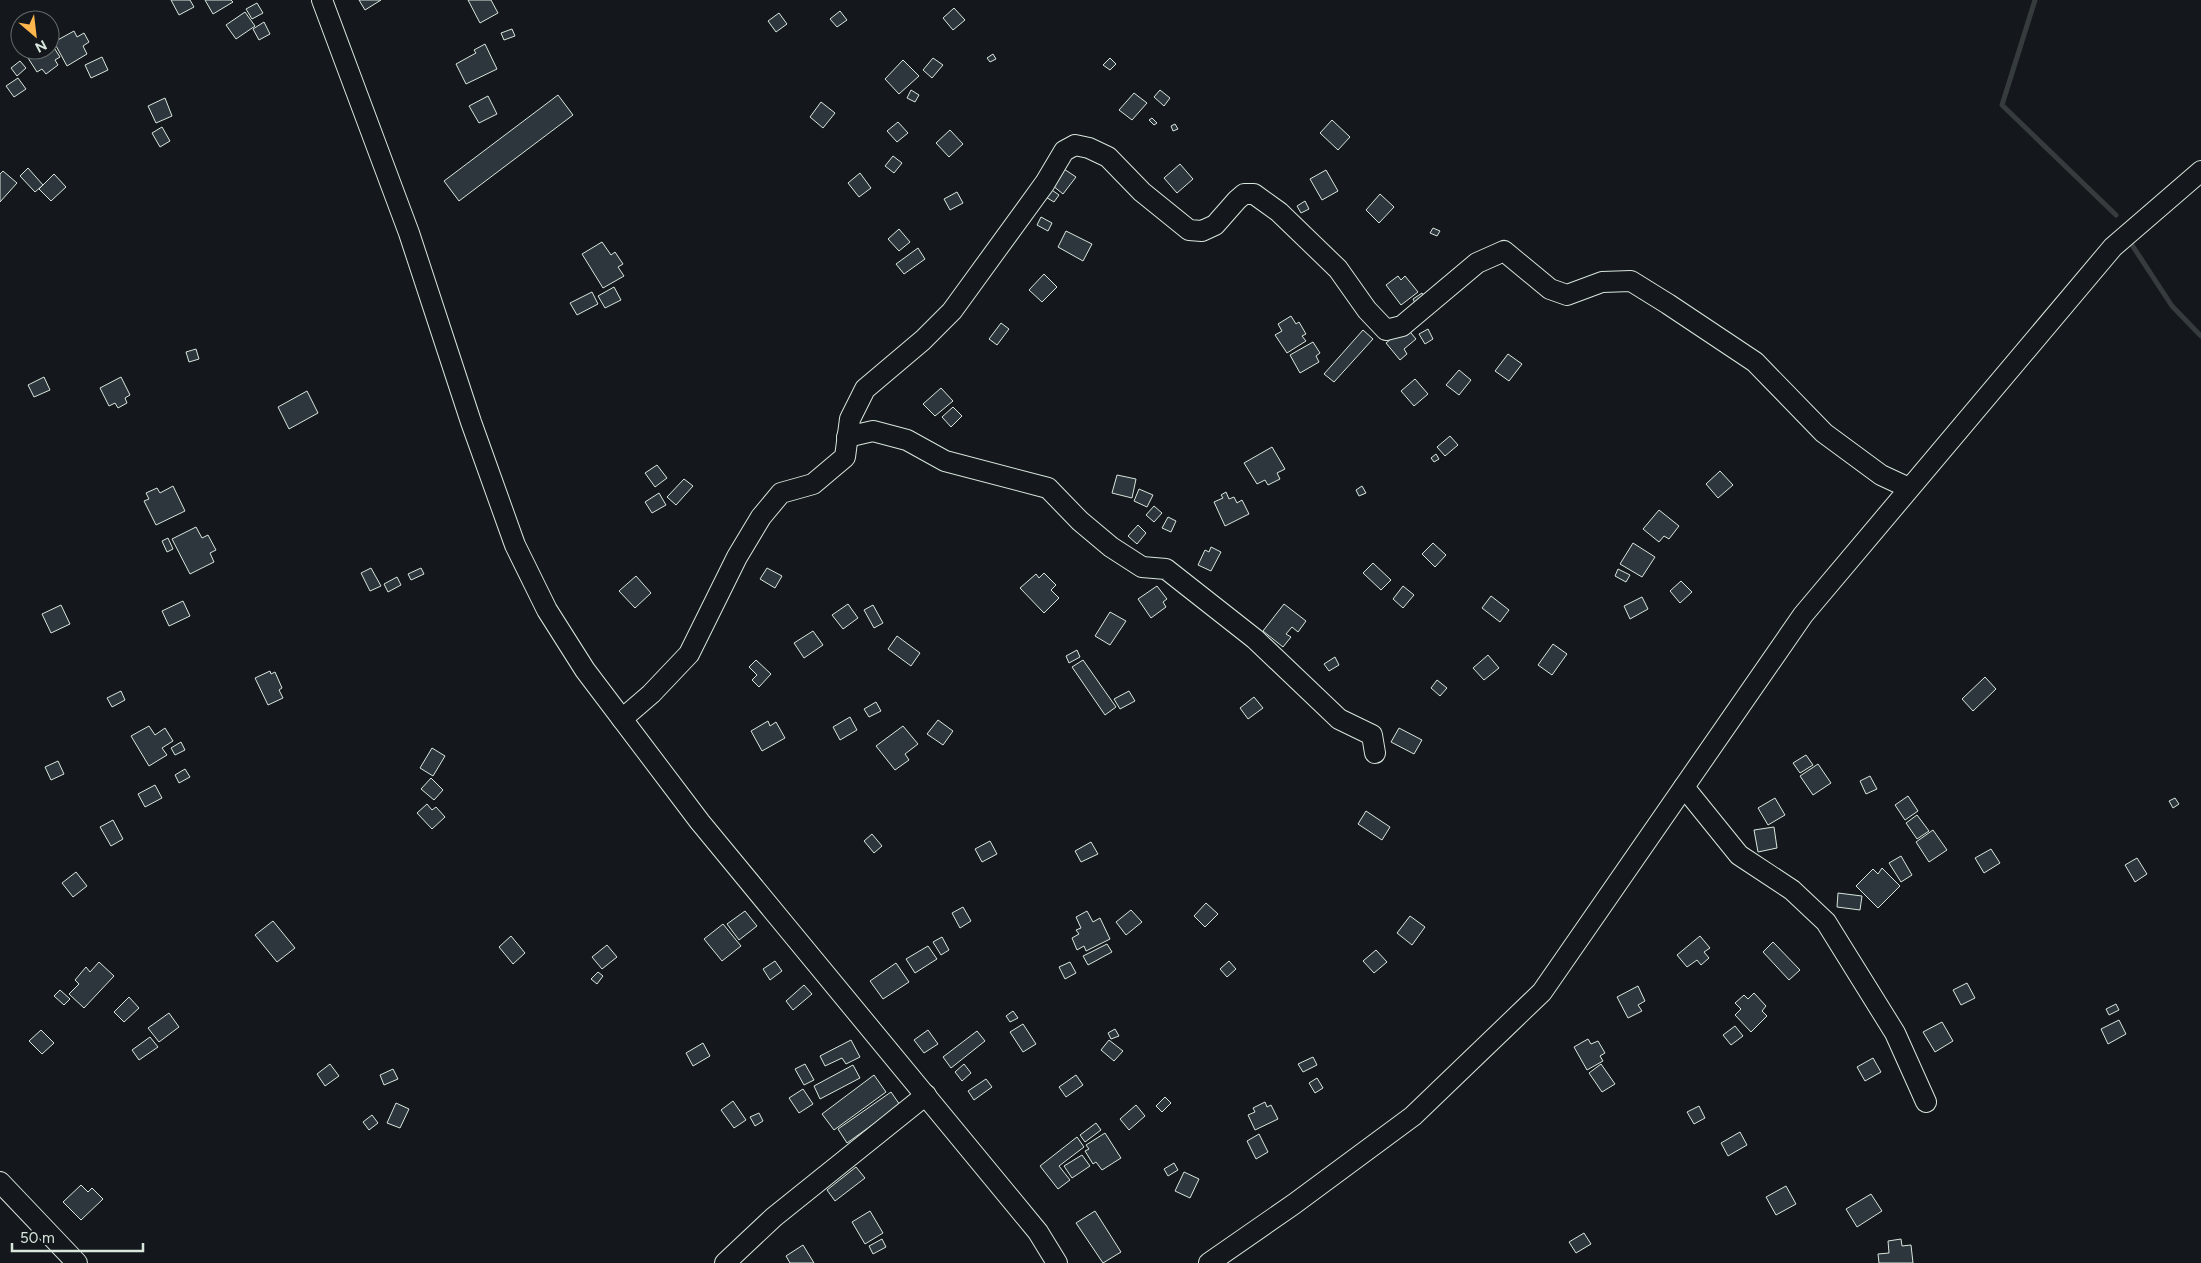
<svg xmlns="http://www.w3.org/2000/svg" width="2201" height="1263" viewBox="0 0 2201 1263" font-family="Figtree,sans-serif">
<rect width="100%" height="100%" fill="#14181c"/>
<g fill="none" stroke-linecap="round" stroke-linejoin="round">
<g stroke="#363b3e" stroke-width="5">
<polyline points="2035,0 2002,105 2116,215"/>
<polyline points="2132,245 2172,306 2201,336"/>
</g>
</g>
<g fill="#2c363c" stroke="#d8e6dc">
<polygon points="171,0 190,0 194,7 179,15"/>
<polygon points="205,0 231,0 233,2 213,14"/>
<polygon points="359,0 381,0 365,10"/>
<polygon points="468,0 491,0 498,13 480,23"/>
<polygon points="257,3 263,13 252,19 246,9"/>
<polygon points="954,8 965,20 953,30 943,18"/>
<polygon points="840,11 847,20 837,27 830,19"/>
<polygon points="245,12 255,26 236,39 226,25"/>
<polygon points="779,13 787,24 776,32 768,21"/>
<polygon points="264,22 270,34 259,40 253,29"/>
<polygon points="512,29 515,36 504,40 501,33"/>
<polygon points="74,31 77,37 84,33 89,42 83,46 87,54 67,66 54,42"/>
<polygon points="51,43 60,57 55,60 58,65 46,74 42,69 37,72 28,58 41,50 50,50"/>
<polygon points="485,44 497,69 466,84 456,64 476,53 474,50"/>
<polygon points="993,54 996,59 990,62 987,58"/>
<polygon points="102,57 108,70 91,78 85,65"/>
<polygon points="933,58 943,65 932,78 923,70"/>
<polygon points="1110,58 1116,64 1110,70 1103,65"/>
<polygon points="903,60 919,76 899,94 885,79"/>
<polygon points="20,61 26,68 17,76 11,68"/>
<polygon points="18,78 26,89 14,97 6,86"/>
<polygon points="911,90 919,95 915,102 907,98"/>
<polygon points="1160,90 1170,98 1164,106 1154,97"/>
<polygon points="1134,93 1147,103 1132,120 1119,110"/>
<polygon points="558,95 573,115 459,201 444,181"/>
<polygon points="488,96 497,114 479,123 469,106"/>
<polygon points="165,98 172,116 156,123 148,106"/>
<polygon points="821,102 835,113 823,128 810,117"/>
<polygon points="1152,118 1157,123 1154,125 1149,120"/>
<polygon points="1332,120 1350,137 1338,150 1320,133"/>
<polygon points="898,122 908,133 897,142 887,131"/>
<polygon points="1175,124 1178,129 1173,131 1171,126"/>
<polygon points="162,127 170,141 160,147 152,133"/>
<polygon points="950,130 963,144 949,157 936,143"/>
<polygon points="893,156 902,163 894,173 885,166"/>
<polygon points="1180,164 1193,179 1177,193 1164,178"/>
<polygon points="28,168 43,185 35,192 20,176"/>
<polygon points="1064,169 1076,177 1063,194 1052,185"/>
<polygon points="1326,170 1338,191 1322,200 1310,179"/>
<polygon points="3,171 17,183 0,202 0,174"/>
<polygon points="860,173 871,188 859,197 848,183"/>
<polygon points="54,174 66,187 51,201 39,189"/>
<polygon points="1049,188 1059,195 1054,202 1044,196"/>
<polygon points="957,192 963,203 950,210 944,199"/>
<polygon points="1380,194 1394,207 1379,223 1366,210"/>
<polygon points="1305,201 1309,209 1301,213 1297,206"/>
<polygon points="1041,217 1052,223 1048,231 1037,225"/>
<polygon points="1433,228 1440,231 1437,236 1430,233"/>
<polygon points="899,229 910,242 899,251 888,239"/>
<polygon points="1066,231 1092,244 1083,261 1058,247"/>
<polygon points="602,242 611,255 615,252 623,264 618,267 624,276 603,288 582,254"/>
<polygon points="918,248 925,259 904,274 896,264"/>
<polygon points="1044,274 1057,287 1042,302 1029,290"/>
<polygon points="1398,276 1401,280 1405,276 1418,292 1401,305 1386,285"/>
<polygon points="614,287 621,300 605,308 598,296"/>
<polygon points="592,292 598,304 577,315 570,303"/>
<polygon points="1422,293 1426,299 1416,305 1413,299"/>
<polygon points="1291,316 1296,324 1299,322 1306,334 1302,336 1306,341 1287,353 1275,335 1282,331 1278,324"/>
<polygon points="1001,323 1009,329 997,345 989,339"/>
<polygon points="1406,327 1416,339 1404,349 1407,354 1400,360 1386,343"/>
<polygon points="1428,329 1433,339 1425,344 1419,334"/>
<polygon points="1363,330 1373,339 1334,382 1324,374"/>
<polygon points="1313,342 1320,353 1316,356 1319,362 1300,373 1290,355"/>
<polygon points="196,349 199,359 189,362 186,352"/>
<polygon points="1508,354 1522,364 1509,381 1495,371"/>
<polygon points="1459,370 1471,380 1459,395 1446,385"/>
<polygon points="44,377 50,390 34,397 28,385"/>
<polygon points="121,377 130,395 125,398 127,403 118,408 115,403 109,406 100,388"/>
<polygon points="1415,379 1428,394 1414,406 1401,391"/>
<polygon points="941,388 953,401 935,416 923,404"/>
<polygon points="307,391 318,413 289,429 278,407"/>
<polygon points="953,407 962,416 951,427 942,417"/>
<polygon points="1450,436 1458,445 1445,456 1437,447"/>
<polygon points="1272,447 1285,469 1277,473 1280,479 1268,485 1265,480 1257,484 1244,463"/>
<polygon points="1436,454 1439,459 1434,462 1431,458"/>
<polygon points="657,465 667,478 655,487 645,473"/>
<polygon points="1720,471 1733,485 1718,498 1706,484"/>
<polygon points="1117,475 1136,479 1132,498 1112,493"/>
<polygon points="684,479 693,486 676,505 667,497"/>
<polygon points="173,486 185,511 156,525 144,501 149,499 146,493 157,488 160,493"/>
<polygon points="1362,486 1366,493 1359,496 1356,490"/>
<polygon points="1139,489 1153,495 1147,507 1134,501"/>
<polygon points="1226,492 1229,499 1234,497 1237,503 1242,500 1249,514 1225,526 1214,502 1223,498 1221,495"/>
<polygon points="659,493 666,505 652,513 645,502"/>
<polygon points="1154,506 1162,513 1154,522 1146,515"/>
<polygon points="1659,510 1679,526 1669,539 1664,536 1659,542 1643,529"/>
<polygon points="1168,517 1176,521 1171,532 1162,528"/>
<polygon points="1138,525 1146,533 1137,544 1128,536"/>
<polygon points="196,527 202,538 208,535 216,550 210,553 214,562 190,574 172,539"/>
<polygon points="168,538 173,549 167,552 162,541"/>
<polygon points="1433,543 1446,555 1435,567 1422,554"/>
<polygon points="1633,543 1655,557 1642,577 1620,564"/>
<polygon points="1211,547 1221,552 1211,571 1198,565 1205,550 1209,552"/>
<polygon points="1373,563 1391,580 1381,590 1363,573"/>
<polygon points="371,568 381,586 370,591 361,573"/>
<polygon points="421,568 424,574 411,580 408,574"/>
<polygon points="767,568 782,576 775,588 760,579"/>
<polygon points="1618,569 1630,575 1626,582 1615,576"/>
<polygon points="1044,573 1056,585 1051,590 1059,598 1044,613 1020,588 1036,574 1039,578"/>
<polygon points="636,576 651,593 635,608 619,591"/>
<polygon points="397,577 401,585 388,592 384,584"/>
<polygon points="1681,581 1692,592 1680,603 1670,591"/>
<polygon points="1157,586 1167,599 1163,602 1166,607 1151,618 1138,599"/>
<polygon points="1403,586 1414,595 1403,608 1393,599"/>
<polygon points="1491,596 1509,610 1500,622 1482,608"/>
<polygon points="1642,597 1648,609 1630,619 1624,606"/>
<polygon points="183,601 190,616 169,626 162,611"/>
<polygon points="848,604 858,618 843,629 832,615"/>
<polygon points="1284,604 1306,621 1298,632 1292,627 1286,634 1291,637 1283,647 1263,631"/>
<polygon points="61,605 70,624 51,633 42,614"/>
<polygon points="873,605 883,623 874,628 864,610"/>
<polygon points="1110,612 1126,621 1110,645 1095,636"/>
<polygon points="813,631 823,645 804,658 794,643"/>
<polygon points="897,636 920,653 911,666 888,649"/>
<polygon points="1553,644 1567,654 1552,675 1538,665"/>
<polygon points="1077,650 1080,657 1069,663 1066,656"/>
<polygon points="1488,655 1499,668 1484,680 1473,668"/>
<polygon points="1335,657 1339,665 1329,671 1324,664"/>
<polygon points="756,660 771,674 759,687 752,680 757,675 749,667"/>
<polygon points="1083,660 1116,707 1105,715 1072,667"/>
<polygon points="270,671 271,674 275,672 282,688 279,690 283,698 268,705 255,678"/>
<polygon points="1985,677 1996,689 1973,711 1962,699"/>
<polygon points="1437,680 1447,688 1440,696 1431,688"/>
<polygon points="121,691 125,700 112,707 107,698"/>
<polygon points="1129,691 1135,701 1120,709 1114,699"/>
<polygon points="1254,697 1263,708 1248,719 1240,708"/>
<polygon points="876,702 881,711 869,717 864,709"/>
<polygon points="850,717 857,730 840,740 833,727"/>
<polygon points="938,720 953,731 943,745 927,734"/>
<polygon points="768,721 770,726 776,722 785,738 762,751 751,731"/>
<polygon points="149,726 155,735 165,728 173,741 162,748 167,755 149,766 131,736"/>
<polygon points="903,726 918,744 905,754 909,760 895,770 876,746"/>
<polygon points="1399,728 1422,740 1414,754 1391,742"/>
<polygon points="181,742 185,750 175,755 171,748"/>
<polygon points="432,748 445,756 433,776 420,768"/>
<polygon points="1806,755 1813,765 1800,773 1793,763"/>
<polygon points="58,761 64,774 51,780 45,767"/>
<polygon points="1818,764 1831,783 1813,795 1800,776"/>
<polygon points="185,769 190,777 179,783 175,775"/>
<polygon points="1870,776 1877,789 1866,794 1860,781"/>
<polygon points="431,778 443,790 434,800 421,789"/>
<polygon points="155,785 162,798 145,807 138,794"/>
<polygon points="1908,796 1918,811 1905,820 1895,805"/>
<polygon points="1775,798 1785,815 1768,825 1758,808"/>
<polygon points="2175,798 2179,804 2173,808 2169,801"/>
<polygon points="427,804 432,810 436,807 445,817 432,829 417,813"/>
<polygon points="1366,811 1390,827 1382,840 1358,824"/>
<polygon points="1917,815 1929,831 1917,839 1906,823"/>
<polygon points="113,820 123,839 111,846 100,827"/>
<polygon points="1774,827 1777,848 1758,852 1754,830"/>
<polygon points="1933,830 1947,850 1929,862 1916,842"/>
<polygon points="872,834 882,846 874,853 864,841"/>
<polygon points="990,841 997,854 982,862 975,849"/>
<polygon points="1091,842 1098,854 1081,862 1075,851"/>
<polygon points="1991,849 2000,863 1984,873 1975,858"/>
<polygon points="1901,856 1912,875 1901,882 1889,863"/>
<polygon points="2137,858 2147,874 2135,882 2125,865"/>
<polygon points="1882,868 1900,886 1878,908 1856,886 1873,869 1878,874"/>
<polygon points="76,872 87,886 73,897 62,883"/>
<polygon points="1838,893 1862,896 1860,910 1837,907"/>
<polygon points="1206,903 1218,914 1205,927 1194,916"/>
<polygon points="963,907 971,921 960,928 952,913"/>
<polygon points="1131,910 1142,922 1126,935 1116,922"/>
<polygon points="745,911 757,926 739,940 727,924"/>
<polygon points="1087,911 1093,922 1100,918 1110,939 1086,951 1084,946 1077,950 1072,938 1079,934 1076,930 1081,928 1076,917"/>
<polygon points="1410,916 1425,927 1412,945 1397,933"/>
<polygon points="273,921 295,948 277,962 255,935"/>
<polygon points="723,924 741,946 722,961 704,939"/>
<polygon points="511,936 525,953 513,964 499,947"/>
<polygon points="1700,936 1710,948 1704,952 1709,958 1701,965 1697,960 1687,967 1677,955"/>
<polygon points="942,937 949,950 941,955 933,942"/>
<polygon points="1773,942 1800,970 1789,980 1763,952"/>
<polygon points="1107,944 1112,952 1088,965 1083,956"/>
<polygon points="607,945 617,957 602,969 592,957"/>
<polygon points="928,946 937,959 915,973 906,959"/>
<polygon points="1376,950 1387,962 1374,973 1363,961"/>
<polygon points="775,961 782,971 770,980 763,969"/>
<polygon points="1229,961 1236,969 1227,977 1220,969"/>
<polygon points="99,962 114,976 84,1008 69,994 79,984 75,980 86,967 90,972"/>
<polygon points="1070,962 1076,973 1065,979 1059,967"/>
<polygon points="896,963 909,982 883,999 870,981"/>
<polygon points="598,972 603,976 597,984 591,979"/>
<polygon points="1967,983 1975,998 1961,1005 1953,990"/>
<polygon points="804,985 812,994 793,1010 786,1001"/>
<polygon points="1638,986 1645,1001 1638,1005 1642,1011 1628,1018 1617,997"/>
<polygon points="60,990 70,999 64,1005 54,996"/>
<polygon points="1754,993 1766,1006 1762,1011 1767,1016 1751,1032 1735,1015 1741,1009 1735,1003 1744,995 1748,999"/>
<polygon points="129,997 139,1008 124,1022 114,1012"/>
<polygon points="2116,1004 2119,1010 2109,1015 2106,1009"/>
<polygon points="1013,1011 1018,1018 1010,1022 1006,1016"/>
<polygon points="169,1013 179,1027 159,1042 148,1028"/>
<polygon points="2119,1020 2126,1034 2108,1044 2101,1029"/>
<polygon points="1942,1022 1953,1041 1935,1052 1923,1032"/>
<polygon points="1023,1024 1036,1044 1023,1052 1010,1032"/>
<polygon points="1735,1026 1743,1036 1731,1045 1723,1035"/>
<polygon points="1115,1029 1119,1036 1111,1039 1108,1033"/>
<polygon points="41,1030 54,1043 42,1054 29,1041"/>
<polygon points="928,1030 938,1044 924,1053 914,1040"/>
<polygon points="977,1031 985,1041 951,1068 943,1057"/>
<polygon points="150,1037 158,1047 139,1060 132,1050"/>
<polygon points="1588,1039 1591,1044 1598,1041 1605,1053 1600,1056 1603,1061 1587,1070 1574,1047"/>
<polygon points="851,1040 860,1057 846,1064 842,1058 825,1066 820,1056"/>
<polygon points="1109,1040 1123,1051 1114,1061 1101,1050"/>
<polygon points="703,1043 710,1056 693,1066 686,1053"/>
<polygon points="1313,1057 1317,1065 1303,1072 1298,1064"/>
<polygon points="1873,1058 1881,1072 1865,1081 1857,1067"/>
<polygon points="330,1064 339,1076 325,1086 317,1074"/>
<polygon points="805,1064 814,1080 804,1085 795,1069"/>
<polygon points="964,1064 971,1073 962,1081 955,1072"/>
<polygon points="1601,1064 1615,1084 1602,1092 1589,1073"/>
<polygon points="853,1065 860,1078 820,1099 814,1086"/>
<polygon points="393,1069 398,1079 384,1085 380,1075"/>
<polygon points="874,1075 886,1092 834,1130 822,1114"/>
<polygon points="1076,1075 1083,1085 1066,1097 1059,1087"/>
<polygon points="1317,1078 1323,1088 1315,1093 1309,1083"/>
<polygon points="986,1079 992,1087 974,1100 968,1091"/>
<polygon points="803,1089 813,1104 799,1113 789,1098"/>
<polygon points="891,1092 900,1105 847,1143 838,1129"/>
<polygon points="1165,1097 1171,1103 1162,1112 1156,1106"/>
<polygon points="733,1101 746,1120 734,1128 721,1110"/>
<polygon points="1265,1102 1267,1107 1271,1105 1278,1119 1255,1130 1248,1115 1255,1112 1253,1108"/>
<polygon points="396,1103 409,1109 400,1128 387,1123"/>
<polygon points="1136,1105 1145,1116 1129,1130 1120,1119"/>
<polygon points="1699,1106 1705,1118 1694,1124 1687,1112"/>
<polygon points="759,1113 763,1121 755,1126 750,1117"/>
<polygon points="372,1115 378,1123 369,1130 363,1122"/>
<polygon points="1096,1123 1101,1130 1085,1142 1080,1135"/>
<polygon points="1740,1132 1747,1145 1728,1156 1721,1143"/>
<polygon points="1105,1133 1121,1158 1102,1170 1096,1162 1093,1164 1085,1151 1089,1149 1086,1145"/>
<polygon points="1259,1134 1268,1152 1256,1159 1247,1141"/>
<polygon points="1077,1137 1084,1147 1059,1166 1070,1180 1058,1189 1040,1166"/>
<polygon points="1082,1155 1090,1166 1072,1178 1064,1166"/>
<polygon points="1174,1163 1178,1170 1168,1176 1164,1169"/>
<polygon points="856,1167 865,1178 835,1201 827,1190"/>
<polygon points="1184,1172 1199,1179 1190,1198 1175,1191"/>
<polygon points="81,1185 88,1192 92,1188 103,1199 81,1220 63,1202"/>
<polygon points="1786,1186 1796,1204 1776,1215 1766,1197"/>
<polygon points="1871,1194 1882,1211 1857,1227 1846,1209"/>
<polygon points="870,1211 883,1233 865,1244 852,1222"/>
<polygon points="1095,1211 1121,1252 1103,1263 1076,1223"/>
<polygon points="1584,1233 1591,1244 1576,1253 1569,1242"/>
<polygon points="882,1239 886,1247 873,1254 869,1246"/>
<polygon points="1901,1239 1902,1246 1911,1245 1913,1263 1879,1263 1878,1254 1889,1253 1888,1241"/>
<polygon points="803,1245 814,1263 790,1263 786,1256"/>
</g>
<g fill="none" stroke-linecap="round" stroke-linejoin="round">
<g stroke="#d8e6dc" stroke-width="22">
<g id="minor">
<polyline points="322,0 409,233 471,422 515,545 547,610 585,670 700,822 1038,1232 1057,1263"/>
<polyline points="847,437 873,431 907,440 945,461 1048,488 1080,521 1111,547 1142,567 1166,569 1255,639 1339,719 1372,735 1375,753"/>
<polyline points="622,719 651,694 689,654 737,557 761,517 781,493 813,484 845,457 850,419 865,389 923,340 952,311 1045,183 1064,151 1075,145 1089,148 1108,157 1142,192 1189,230 1202,231 1215,225 1237,200 1244,194 1254,194 1279,212 1338,269 1367,310 1386,330 1402,326 1477,263 1504,251 1550,289 1567,295 1602,282 1631,281 1668,304 1755,362 1824,433 1881,475 1909,488"/>
<polyline points="1684,787 1739,855 1792,890 1826,922 1895,1033 1926,1102"/>
<polyline points="0,1182 77,1263"/>
<polyline points="725,1263 774,1217 926,1095"/>
<polyline points="1209,1263 1294,1204 1413,1116 1542,992 1803,615 2113,247 2201,171"/>
</g>
</g>
<use href="#minor" stroke="#14181c" stroke-width="20"/>
</g>
<g transform="translate(35 35) rotate(152)"><circle r="24" fill="#14181c" stroke="#626a69"/>
<path d="M0-4L9 19L0 12L-9 19Z" fill="#ffb74d"/>
<text y="-8" font-size="14" font-weight="bold" text-anchor="middle" fill="#d8e6dc">N</text>
</g>
<path d="M12 1243v8h131v-8" fill="none" stroke="#d8e6dc" stroke-width="2.5"/>
<text x="20" y="1243" font-size="15" fill="#d8e6dc" stroke="#14181c" stroke-width="4" paint-order="stroke">50 m</text>
</svg>
